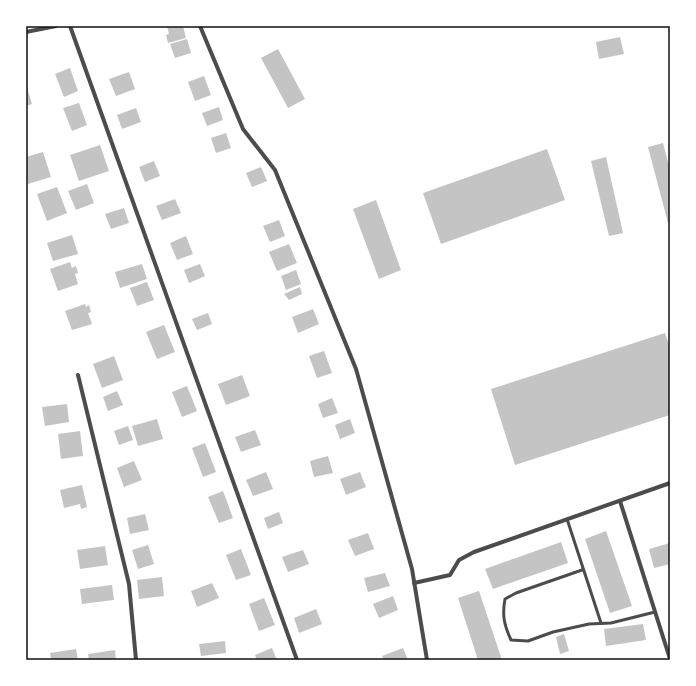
<svg xmlns="http://www.w3.org/2000/svg" width="696" height="686" viewBox="0 0 696 686" font-family="Mulish,sans-serif">
<rect width="100%" height="100%" fill="#fff"/>
<g fill="#c4c4c4">
<polygon points="167,26 183,26 186,38 168,43 166,35 169,34"/>
<polygon points="620,37 624,54 599,59 596,42"/>
<polygon points="187,39 191,53 175,58 170,44"/>
<polygon points="278,49 305,99 288,108 261,58"/>
<polygon points="70,68 78,91 64,97 55,74"/>
<polygon points="129,72 135,89 116,96 109,79"/>
<polygon points="204,76 211,95 195,101 188,82"/>
<polygon points="26,84 32,104 26,106"/>
<polygon points="79,103 87,125 72,131 63,108"/>
<polygon points="219,107 223,120 207,126 202,113"/>
<polygon points="136,108 141,122 122,129 117,115"/>
<polygon points="226,133 231,148 216,153 211,138"/>
<polygon points="663,143 670,170 670,222 668,223 648,147"/>
<polygon points="100,145 109,171 79,181 70,155"/>
<polygon points="547,149 565,200 441,244 423,193"/>
<polygon points="43,152 51,177 28,184 26,178 26,157"/>
<polygon points="606,157 623,233 609,236 591,161"/>
<polygon points="154,161 160,176 145,182 139,167"/>
<polygon points="261,167 267,181 252,187 246,173"/>
<polygon points="87,184 94,203 76,210 68,191"/>
<polygon points="57,187 67,213 47,221 37,194"/>
<polygon points="175,199 181,213 162,220 156,206"/>
<polygon points="376,200 401,270 379,279 353,209"/>
<polygon points="124,208 129,223 111,229 105,214"/>
<polygon points="279,220 285,236 270,242 263,226"/>
<polygon points="72,235 78,254 53,261 47,243"/>
<polygon points="186,236 193,254 177,260 170,243"/>
<polygon points="289,244 297,263 277,271 269,252"/>
<polygon points="70,262 72,268 76,266 78,273 75,274 78,284 58,291 50,269"/>
<polygon points="142,264 147,279 120,288 115,272"/>
<polygon points="200,264 205,276 189,283 184,270"/>
<polygon points="296,270 301,284 286,290 281,276"/>
<polygon points="147,282 154,300 137,306 130,288"/>
<polygon points="300,287 302,294 289,300 284,294"/>
<polygon points="85,304 86,307 89,305 91,312 88,313 92,324 72,330 65,311"/>
<polygon points="313,309 319,324 298,333 292,317"/>
<polygon points="208,313 212,324 197,330 192,319"/>
<polygon points="164,325 175,352 157,359 146,332"/>
<polygon points="665,333 670,348 670,415 515,465 491,389"/>
<polygon points="324,351 332,373 317,378 309,356"/>
<polygon points="114,356 123,380 102,388 93,364"/>
<polygon points="242,375 250,396 226,405 218,384"/>
<polygon points="187,386 197,411 182,417 172,392"/>
<polygon points="117,391 123,405 108,411 103,397"/>
<polygon points="332,398 338,413 323,418 318,404"/>
<polygon points="67,404 69,422 45,426 42,407"/>
<polygon points="157,419 163,439 138,446 132,426"/>
<polygon points="350,419 355,433 340,439 335,425"/>
<polygon points="128,426 133,440 119,445 114,431"/>
<polygon points="255,430 261,445 241,452 235,437"/>
<polygon points="80,431 83,456 61,459 58,434"/>
<polygon points="205,443 216,472 203,477 192,448"/>
<polygon points="328,456 333,473 314,477 310,461"/>
<polygon points="134,461 142,480 124,487 117,468"/>
<polygon points="266,472 273,489 253,496 246,480"/>
<polygon points="360,472 366,487 346,495 340,479"/>
<polygon points="82,485 87,507 81,509 80,504 64,508 60,490"/>
<polygon points="223,491 233,518 219,523 208,497"/>
<polygon points="279,512 283,523 268,529 264,518"/>
<polygon points="145,514 149,530 130,534 127,518"/>
<polygon points="606,531 632,606 610,613 585,539"/>
<polygon points="368,533 374,549 355,556 348,540"/>
<polygon points="561,542 568,563 493,589 485,569"/>
<polygon points="670,543 670,564 654,568 649,549"/>
<polygon points="148,545 154,564 138,569 132,550"/>
<polygon points="105,546 108,565 80,569 77,550"/>
<polygon points="241,549 251,575 236,580 226,555"/>
<polygon points="303,550 309,564 288,572 282,557"/>
<polygon points="385,573 390,586 368,592 364,578"/>
<polygon points="162,577 164,596 139,599 137,580"/>
<polygon points="212,583 219,598 197,607 191,591"/>
<polygon points="112,585 114,600 82,604 80,589"/>
<polygon points="479,591 502,660 478,660 458,598"/>
<polygon points="393,596 398,610 379,618 373,604"/>
<polygon points="264,598 275,625 259,631 249,604"/>
<polygon points="316,609 322,624 299,633 294,618"/>
<polygon points="643,624 646,640 606,646 604,629"/>
<polygon points="564,634 569,651 560,654 556,637"/>
<polygon points="225,641 226,653 201,656 199,644"/>
<polygon points="272,648 277,660 257,660 255,655"/>
<polygon points="403,648 408,660 384,660 382,656"/>
<polygon points="76,649 78,660 51,660 50,653"/>
<polygon points="115,650 116,660 89,660 88,654"/>
</g>
<g fill="none" stroke-linecap="round" stroke-linejoin="round">
<g stroke="#4c4c4c" stroke-width="3">
<polyline points="567,519 601,623"/>
<path d="M582,570L516,593L505,599C502,615 504,625 511,640L528,641L553,632L589,624L611,623L655,612"/>
</g>
<g stroke="#4c4c4c" stroke-width="4">
<polyline points="70,26 297,660"/>
<polyline points="200,26 243,129 275,170 356,369 412,569 427,660"/>
<polyline points="26,32 56,26"/>
<polyline points="78,375 129,584 136,660"/>
<polyline points="620,501 670,659"/>
<polyline points="414,583 450,575 459,560 474,552 670,483"/>
</g>
</g>
<rect width="696" height="686" fill="none" stroke="#ffffff" stroke-width="54"/>
<rect x="27" y="27" width="642" height="632" fill="none" stroke="#111" stroke-width="1.5"/>
</svg>
